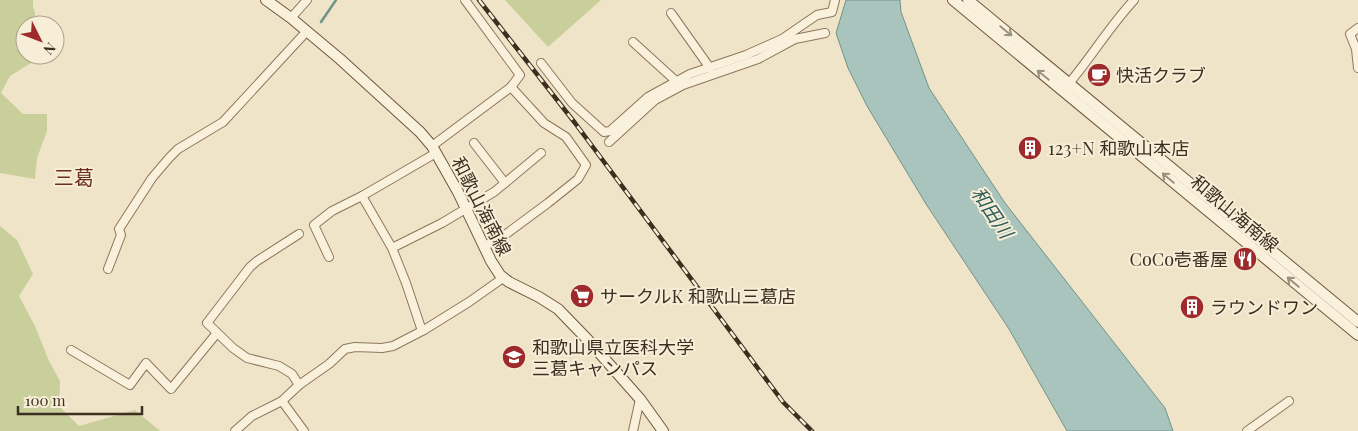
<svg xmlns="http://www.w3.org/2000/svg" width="1358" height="431" viewBox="0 0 1358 431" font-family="'Playfair Display','Noto Sans JP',serif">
<rect width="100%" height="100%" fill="#f0e4c8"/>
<g fill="#c9cf9b">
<polygon points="0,0 33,0 33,6 38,25 25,25 25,55 37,55 36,60 10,76 1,93 23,114 47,114 47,131 37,158 35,179 0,173"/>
<polygon points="505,0 601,0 548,47"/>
<polygon points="0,226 17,240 33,274 19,296 35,326 49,361 60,381 59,406 79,426 135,410 160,431 0,431"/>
</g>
<polygon fill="#a9c4bc" stroke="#6f938a" points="846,0 900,0 901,12 929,88 1005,203 1165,408 1173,431 1067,431 1009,329 926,204 867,106 848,68 836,33"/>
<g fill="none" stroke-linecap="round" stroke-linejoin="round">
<polyline stroke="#6f938a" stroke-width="2.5" points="321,22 336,0"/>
<g stroke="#8d765c" stroke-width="10">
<g id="minor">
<polyline points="465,0 520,75 511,87"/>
<polyline points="671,13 710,68"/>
<polyline points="291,18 307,0"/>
<polyline points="1358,28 1350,34 1356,49 1358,68"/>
<polyline points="633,42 677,82"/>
<polyline points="541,63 572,103 604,132 610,131 648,97 690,74 746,55 782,39 817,15 832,12 835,0"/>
<path d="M1066,87C1090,59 1109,27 1134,0"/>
<polyline points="609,142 655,100 683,85 758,59 795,39 825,33"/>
<polyline points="432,146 511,87 544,123 566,137 586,165 578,179 548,203 498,240 484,246"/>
<polyline points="505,183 541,153"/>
<polyline points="362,196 392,248 442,223 494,192 505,183 474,143"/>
<polyline points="299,234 257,261 250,267 207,323 233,348 247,358 279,366 292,374 299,385"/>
<polyline points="392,248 406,283 422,331"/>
<polyline points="329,257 314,225 332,211 362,196 436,153"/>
<polyline points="108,269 121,235 119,229 152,178 169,158 178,149 223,122 307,31"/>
<polyline points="71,350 130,385 146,363 171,389 217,333"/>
<polyline points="235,431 252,416 282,401"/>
<polyline points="304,431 282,401 299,385 329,364 345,349 355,347 382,348 393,346 424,330 469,302 503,278"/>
<polyline points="633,431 640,399"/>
<polyline points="1247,431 1289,401"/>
</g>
</g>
<g stroke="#6f573f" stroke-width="12">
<g id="secondary">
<polyline points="266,0 291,18 340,59 420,132 432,146 458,192 491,261 500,275 509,282 539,297 558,309 588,340 640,399 663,431"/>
<polyline points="953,0 1358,335"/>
<polyline points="968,0 1358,322"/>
</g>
</g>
<use href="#minor" stroke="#faf1dc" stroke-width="8"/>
<use href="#secondary" stroke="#faf1dc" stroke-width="10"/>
<g stroke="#3d2e20" stroke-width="4.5">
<polyline id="rail" points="479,0 575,123 783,402 812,431"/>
</g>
<use href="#rail" stroke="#f7eed8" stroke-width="2.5" stroke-dasharray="8" stroke-linecap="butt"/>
</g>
<defs><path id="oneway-shaft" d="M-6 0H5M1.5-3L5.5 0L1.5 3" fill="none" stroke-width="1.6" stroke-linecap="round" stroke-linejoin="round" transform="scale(1.25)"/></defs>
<g stroke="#9c907e">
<use href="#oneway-shaft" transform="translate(1006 31) rotate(39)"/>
<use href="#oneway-shaft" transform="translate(1043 75) rotate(-141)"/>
<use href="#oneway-shaft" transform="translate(1168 178) rotate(-140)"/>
<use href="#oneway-shaft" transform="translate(1293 282) rotate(-140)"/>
</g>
<defs>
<g id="cafe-disc" transform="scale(1.25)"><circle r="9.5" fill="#9e2a2b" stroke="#f7eed8"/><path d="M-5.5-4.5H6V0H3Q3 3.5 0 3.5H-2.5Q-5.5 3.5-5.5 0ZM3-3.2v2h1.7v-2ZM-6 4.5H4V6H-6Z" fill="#fff"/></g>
<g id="building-disc" transform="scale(1.25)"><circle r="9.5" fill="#9e2a2b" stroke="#f7eed8"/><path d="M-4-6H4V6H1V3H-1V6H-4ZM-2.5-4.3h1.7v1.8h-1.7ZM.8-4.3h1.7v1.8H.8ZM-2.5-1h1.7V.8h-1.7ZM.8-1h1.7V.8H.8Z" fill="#fff"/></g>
<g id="restaurant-disc" transform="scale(1.25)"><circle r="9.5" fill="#9e2a2b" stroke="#f7eed8"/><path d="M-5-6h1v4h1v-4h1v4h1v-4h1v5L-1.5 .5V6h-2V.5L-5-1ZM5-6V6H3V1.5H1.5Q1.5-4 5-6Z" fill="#fff"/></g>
<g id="supermarket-disc" transform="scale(1.25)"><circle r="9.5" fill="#9e2a2b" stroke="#f7eed8"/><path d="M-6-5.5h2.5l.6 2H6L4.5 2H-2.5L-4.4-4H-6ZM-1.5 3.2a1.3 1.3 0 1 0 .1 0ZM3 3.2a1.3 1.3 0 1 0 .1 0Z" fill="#fff"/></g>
<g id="university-disc" transform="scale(1.25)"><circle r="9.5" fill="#9e2a2b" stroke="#f7eed8"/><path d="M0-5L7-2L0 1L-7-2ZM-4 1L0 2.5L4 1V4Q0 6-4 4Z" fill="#fff"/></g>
</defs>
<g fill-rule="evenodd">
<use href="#cafe-disc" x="1099" y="75"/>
<use href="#building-disc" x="1030" y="148"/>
<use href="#restaurant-disc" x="1245" y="259"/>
<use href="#supermarket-disc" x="582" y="296"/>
<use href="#building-disc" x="1192" y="307"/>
<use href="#university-disc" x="514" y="357"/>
</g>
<g text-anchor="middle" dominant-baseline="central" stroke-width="4" stroke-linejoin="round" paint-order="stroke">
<g font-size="18" fill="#3d2e20" stroke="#f7eed8" text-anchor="start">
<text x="1116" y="75">快活クラブ</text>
<text x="1048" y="148">123+N 和歌山本店</text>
<text x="1228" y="259" text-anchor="end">CoCo壱番屋</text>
<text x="600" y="296">サークルK 和歌山三葛店</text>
<text x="1210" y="307">ラウンドワン</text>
<text x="532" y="347">和歌山県立医科大学<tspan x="532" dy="21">三葛キャンパス</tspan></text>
</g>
<g font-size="18" fill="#3d2e20" stroke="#f7eed8">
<text transform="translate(482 206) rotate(63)">和歌山海南線</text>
<text transform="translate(1235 213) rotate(40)">和歌山海南線</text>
</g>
<g font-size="19" font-style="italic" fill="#2f5d5a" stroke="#f7eed8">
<text transform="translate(993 212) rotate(56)">和田川</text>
</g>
<g font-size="20" fill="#6b2e1e" stroke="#f7eed8">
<text x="74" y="176">三葛</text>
</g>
</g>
<g transform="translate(40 40) rotate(132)"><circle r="24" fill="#f7eed8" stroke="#ada18e"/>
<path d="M0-4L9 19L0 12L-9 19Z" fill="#9e2a2b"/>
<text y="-8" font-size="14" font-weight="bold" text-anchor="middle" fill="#3d2e20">N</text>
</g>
<path d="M18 406v8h124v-8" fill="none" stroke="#3d2e20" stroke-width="2.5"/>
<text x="25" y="406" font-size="15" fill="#3d2e20" stroke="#f7eed8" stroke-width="4" paint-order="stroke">100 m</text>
</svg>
